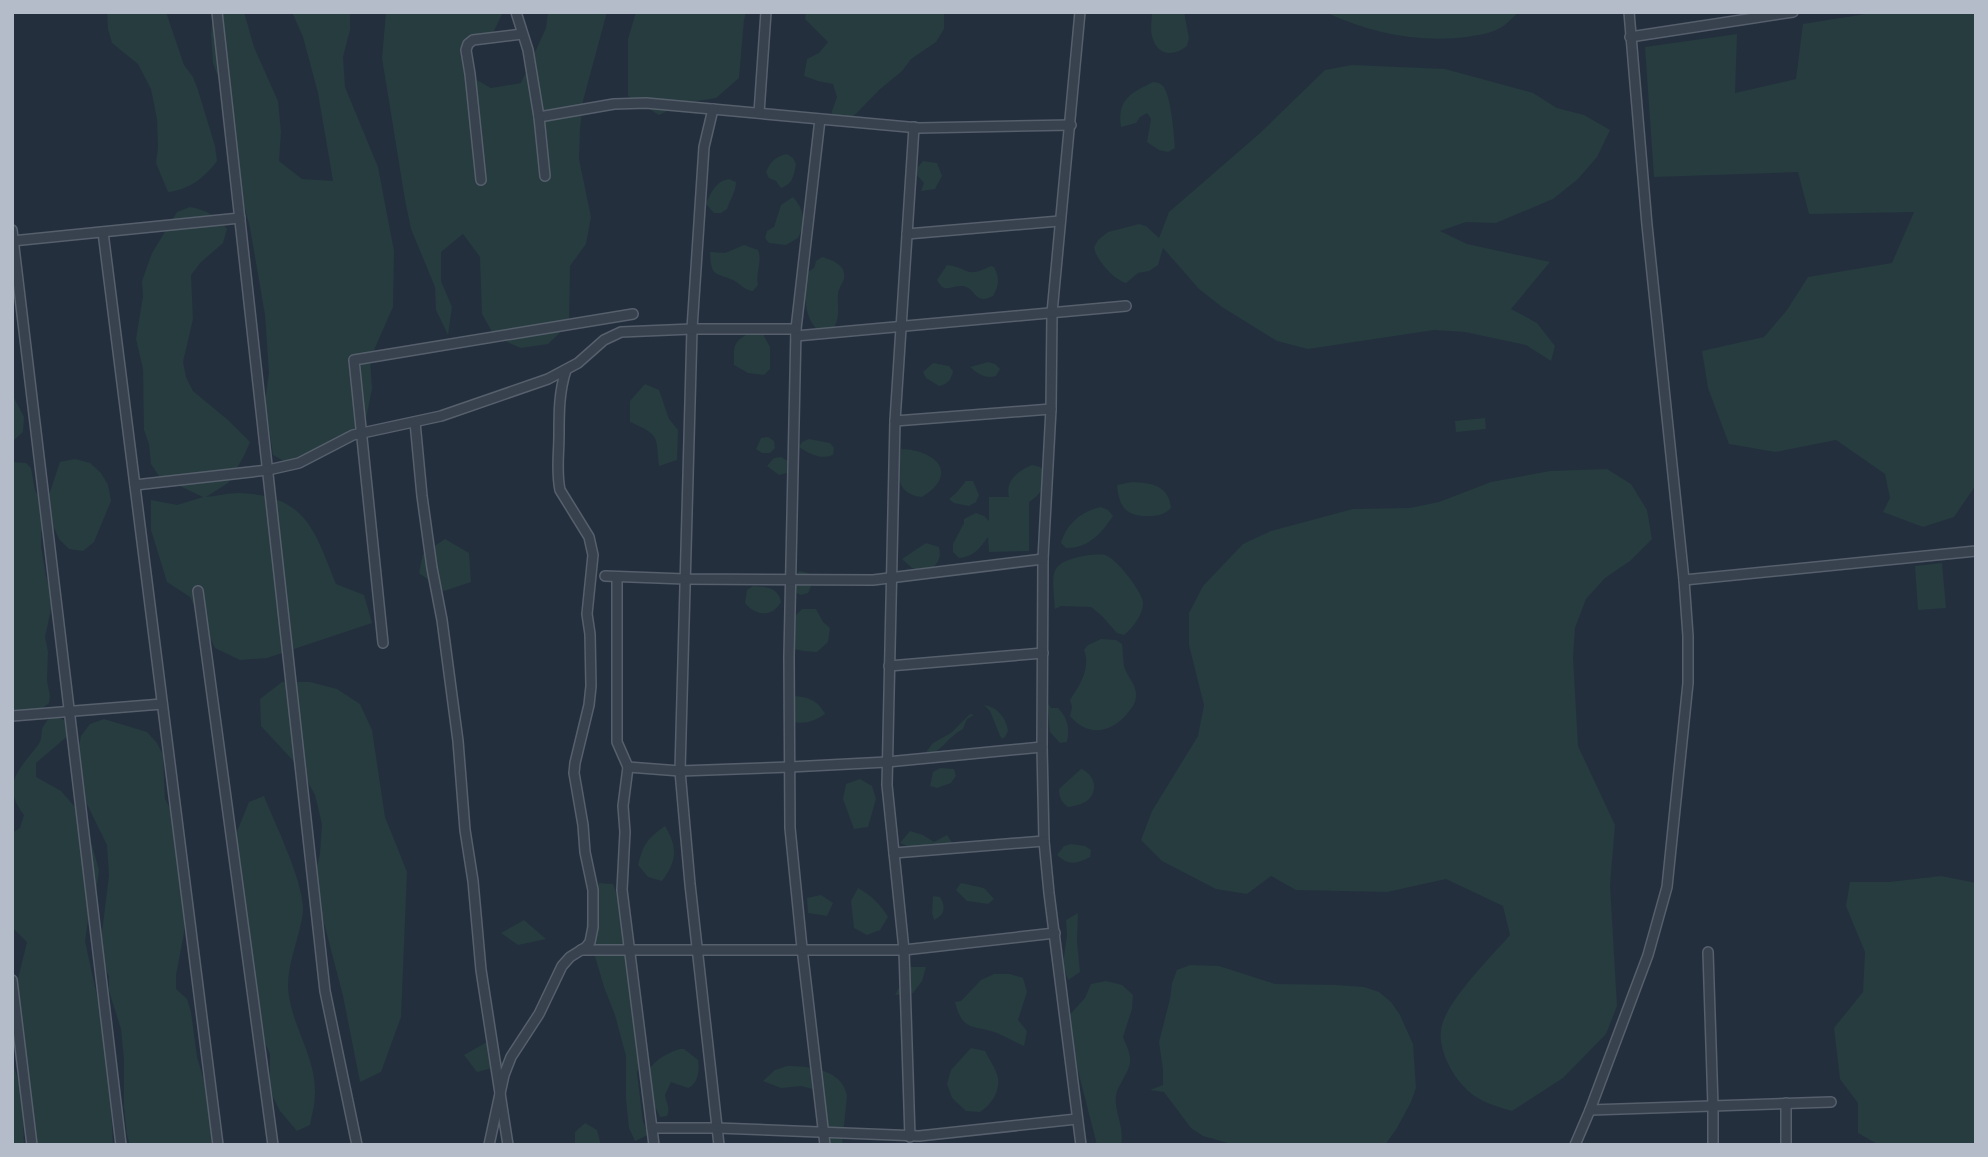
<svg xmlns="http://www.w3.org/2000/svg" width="1988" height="1157" viewBox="0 0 1988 1157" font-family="'Space Grotesk',sans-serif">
<rect width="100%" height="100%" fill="#242f3e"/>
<g fill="#263c3f">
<path d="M107,12H166L184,65L193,77L198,90L215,146L217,161C204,178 189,190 168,192L156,163L158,147L157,119L151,89L138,64L112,43L108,29Z"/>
<polygon points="213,12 244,12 254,47 278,101 281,132 279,161 302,179 333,181 318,93 303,37 292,12 350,12 350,30 343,57 345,87 378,167 394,251 393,307 370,359 372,389 366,418 322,457 298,469 273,455 265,401 269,373 265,315 250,228 235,171 232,115 213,63 211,34"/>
<polygon points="386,12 503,12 494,31 472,46 466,74 491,88 521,83 546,28 548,12 607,12 583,101 580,129 579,159 591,217 586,244 570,266 569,324 548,344 521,348 495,337 482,314 480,257 463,234 441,252 441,281 452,307 448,335 436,310 435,287 411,229 405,200 382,58"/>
<polygon points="636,12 746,12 744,20 739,78 716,98 685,103 659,115 628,96 628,39"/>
<polygon points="806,12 944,12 944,29 936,42 911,59 902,71 879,90 847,123 831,126 832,111 837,97 833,84 818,81 804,76 807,59 819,53 828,42 805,19"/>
<path d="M1152,12H1184L1189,38L1187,46C1173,57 1157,56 1152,36C1150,28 1152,20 1152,12Z"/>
<path d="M1325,12H1519C1512,18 1505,26 1498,29C1489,34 1477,35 1467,37C1418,43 1370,33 1325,12Z"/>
<polygon points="1878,12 1976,12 1976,485 1954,517 1923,527 1883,512 1890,498 1885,474 1836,440 1775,452 1729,444 1708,388 1702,351 1764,337 1787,310 1808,277 1892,263 1914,212 1809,214 1798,172 1654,177 1645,47 1737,34 1735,93 1796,79 1803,24"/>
<path d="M1352,65L1445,69L1533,93L1557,108L1584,115L1610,130L1597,157L1578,179L1553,199L1496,223L1466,222L1440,231L1467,244L1550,262L1511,309L1537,323L1555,346L1551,361L1526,345L1465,332L1434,330L1308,349L1277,341L1222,307L1199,289L1163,248L1158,265L1149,271L1138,273L1126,283C1113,279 1096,260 1094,247L1098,240L1108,232L1139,224L1146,226L1159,238L1169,212L1259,134L1325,70Z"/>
<path d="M1153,82C1158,83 1159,82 1163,86C1171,95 1174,135 1175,148L1168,152L1159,150L1147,142L1151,119L1147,113L1140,117L1136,123L1121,127C1117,99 1131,93 1153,82Z"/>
<path d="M787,154L793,158L796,164C794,175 793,184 781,188L776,181L769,178L766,172C770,162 776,156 787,154Z"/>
<polygon points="923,161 937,163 942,176 935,189 921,191 924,183 914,172"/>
<path d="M729,179L736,182C736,191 730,200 727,209L721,213H714L706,204C711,192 716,181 729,179Z"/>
<path d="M793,197C805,210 806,223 798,238L786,245L769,243L765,238L767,231L774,227L781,205Z"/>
<path d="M190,207C207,210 216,216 227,229L223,243L200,263L191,275L193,319L183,362L186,377L193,391L228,420L250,442L244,456L228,483L206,497C217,496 228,493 238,493C306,495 314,529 336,584L364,595L372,623L267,658L240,660L215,648L190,597L167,582L151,530V500L177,505L203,497L159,476L151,464L149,444L144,430L143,369L136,339L143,296L142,281L152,253L177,212Z"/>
<path d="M744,245L758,250C763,262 755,273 758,285L753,291C744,290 741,284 733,280C714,272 711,277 710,252L725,253Z"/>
<path d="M822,257C832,260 847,265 844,279C842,285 838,289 838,295C837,308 841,317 833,329L819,331C802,317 807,295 802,276L814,268L816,261Z"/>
<path d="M947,265C971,268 964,279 991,266L994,267C1000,278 999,286 993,296C974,306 976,287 962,286C950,285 945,295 937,280Z"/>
<path d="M749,333L763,334L770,347V369L764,375L748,373L734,365C734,346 732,343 749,333Z"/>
<path d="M988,362L995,364L1000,369L996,376C985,379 978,374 970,367Z"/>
<path d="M933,363L949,366L953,371C951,380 948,384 939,386L926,378L923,372Z"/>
<path d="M645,384L659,390L669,419L678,430L677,460L659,466C656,436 660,435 630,422V401Z"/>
<polygon points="12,394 24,417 23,432 12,442"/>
<polygon points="1485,418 1486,429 1456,432 1455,421"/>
<polygon points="768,437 774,441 775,448 770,453 762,453 756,449 761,438"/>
<path d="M809,439L830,443L834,448L833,455C820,460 810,454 799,447L802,442Z"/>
<path d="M901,449C936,450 960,474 922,497C893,494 898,471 901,449Z"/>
<polygon points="781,457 788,461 791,467 787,473 779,475 767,466 774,458"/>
<polygon points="75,459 90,463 101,473 108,485 111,501 94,542 83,551 69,549 59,539 53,526 48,498 60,462"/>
<path d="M12,462L26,463L31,468L35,490L42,504L43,526L41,532V547L46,576L53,600L45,637L48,652L47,681L50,696L49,703C38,713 26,712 12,712Z"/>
<path d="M1032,465L1040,467L1046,472C1047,485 1040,495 1029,502V551L989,552L988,537C980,548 974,557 959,558L953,552V544L964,523V519L976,513L984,516L989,521V497H1009C1005,480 1018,471 1032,465Z"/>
<path d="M1607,469L1631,484L1647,510L1652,539L1630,561L1605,578L1586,599L1575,628L1573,657L1578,746L1615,825L1610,885L1617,1006L1606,1034L1563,1078L1512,1111C1484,1103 1468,1097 1452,1071C1445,1059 1439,1043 1441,1030C1444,1003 1492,956 1510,935L1503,906L1446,879L1387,892L1296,890L1271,876L1247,894L1216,889L1162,861L1141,840L1152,811L1198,736L1204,705L1189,645V613L1203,586L1243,544L1271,531L1353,509L1410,508L1439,502L1491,482L1550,471Z"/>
<polygon points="966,481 973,481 979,495 976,502 969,506 954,503 949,499 956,493"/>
<path d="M1132,482C1151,483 1169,485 1171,508C1165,514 1159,516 1150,516C1126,517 1119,507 1117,485Z"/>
<path d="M1101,507L1108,510L1113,516C1102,533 1087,549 1066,548L1061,543C1066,524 1082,511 1101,507Z"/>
<polygon points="445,539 469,553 471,582 444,591 419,573 423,554"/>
<path d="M926,543L939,547C942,559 937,565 927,572L912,568L902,559Z"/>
<path d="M1088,555C1093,555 1100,554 1105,555C1116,558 1141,590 1143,602C1144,613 1133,628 1124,635L1117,633L1102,616L1091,607L1061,606L1055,609C1053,572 1046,563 1088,555Z"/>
<polygon points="1942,563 1946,608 1918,610 1915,566"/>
<path d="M799,571L808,573C813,581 812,585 808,593L801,595L794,592L796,577Z"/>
<path d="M753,586C767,587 778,587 781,602C772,618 756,616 745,603L747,590Z"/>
<polygon points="802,609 816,609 823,622 830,628 828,642 817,652 804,651 789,648 791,620"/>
<path d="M1101,639L1116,640L1122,644C1123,651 1123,659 1124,666C1127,677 1137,685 1136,696C1136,704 1130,710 1126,715C1109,734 1087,736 1070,716L1072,707L1070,700C1080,685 1091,668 1084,650L1088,645Z"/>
<polygon points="282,682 310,682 337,689 360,704 372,730 385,817 407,872 401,1017 381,1072 360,1082 343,996 313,881 320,854 322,824 315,795 300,768 261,726 260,699"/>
<path d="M790,696C806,696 817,699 825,714C813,722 803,725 789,721C782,711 780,704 790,696Z"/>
<path d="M1047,702L1051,708H1058C1068,718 1070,729 1067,742L1060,743L1050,732Z"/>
<path d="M984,705C998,707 1006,718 1008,731L1005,737L1002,739L1000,736L990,711Z"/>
<path d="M970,714L974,715L967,719L963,729C948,737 946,746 932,754L926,752L933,743L951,733Z"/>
<path d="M51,715L64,720L70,734L36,763V777L61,791L80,813L87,828L99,870L95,899L89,913L85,941L98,1001L107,1030L113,1145H35L16,987L27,942L12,927V833L20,828L24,815C0,784 20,769 38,745C42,740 41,735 42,729C44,724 48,720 51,715Z"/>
<polygon points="104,719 147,732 157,743 163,755 165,799 178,824 181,839 180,884 184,913 184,933 176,975 176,989 187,999 191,1012 197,1057 210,1101 213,1145 130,1145 127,1135 124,1107 124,1060 121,1029 109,991 109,976 102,963 100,949 109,875 107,845 81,792 75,766 81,736 90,724"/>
<polygon points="940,768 954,769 956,776 951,783 937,788 930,786 933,772"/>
<path d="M1081,769C1095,774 1100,793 1085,802C1080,805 1074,806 1068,807C1061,802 1059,797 1059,789Z"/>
<polygon points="860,779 872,786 876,799 868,827 854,829 843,799 846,784"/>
<path d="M264,796C275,824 305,884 303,912C300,938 284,970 289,996C294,1029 316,1059 315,1093C315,1104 312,1114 310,1125L297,1131L280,1111L273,1097L270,1084V1054L252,1013L249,999L248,952L233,848L236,834L249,802Z"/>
<path d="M665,826C678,848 677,861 662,881L648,877L638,865C643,844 648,838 665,826Z"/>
<path d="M910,831L923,835L934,842L947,835L955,847C934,859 920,852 900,843Z"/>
<path d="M1071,844L1085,846L1091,850L1090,857C1076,864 1069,866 1057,855L1064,846Z"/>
<polygon points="1941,876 1976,883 1976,1145 1879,1145 1858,1133 1858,1103 1840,1079 1834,1028 1863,992 1865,952 1846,906 1850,882 1889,882"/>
<polygon points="599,883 613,884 618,898 645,1045 637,1073 643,1121 648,1135 635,1141 629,1128 626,1100 626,1056 615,1015 604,987 586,926 588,910"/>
<polygon points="961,883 984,888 994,899 988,904 967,901 956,890"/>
<path d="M858,888C872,896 880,904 888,917L880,930L867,935L854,928L851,901Z"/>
<polygon points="821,895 833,903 827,916 808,913 807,898"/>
<path d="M933,896L940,897C946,907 945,915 934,920L932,913Z"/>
<polygon points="1078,913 1077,942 1080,972 1068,980 1063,964 1067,935 1066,920"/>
<polygon points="524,920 546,939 518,945 501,933"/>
<polygon points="1190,965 1219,966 1275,984 1336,985 1364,987 1379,992 1391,1002 1400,1015 1413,1044 1416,1088 1411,1102 1397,1128 1385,1145 1235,1145 1203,1136 1191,1128 1164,1092 1150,1090 1163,1085 1163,1070 1159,1042 1170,999 1172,983 1177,970"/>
<polygon points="910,967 926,967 922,981 913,993 895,995"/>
<path d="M994,974H1010L1023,978L1027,992L1018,1020L1027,1031L1024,1046C1015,1042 1006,1037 997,1033C973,1024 963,1033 955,1002L961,1001L981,980Z"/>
<path d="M1106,981L1122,985L1133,995L1132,1009L1123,1037C1131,1056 1134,1061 1123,1079C1121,1084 1117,1089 1116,1095C1114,1112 1125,1128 1121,1145H1097L1065,1020L1085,998L1091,984Z"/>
<polygon points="487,1042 504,1065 477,1072 464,1055"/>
<path d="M971,1048L985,1051C989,1059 996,1069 998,1078C1000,1092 991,1105 980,1112L966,1111L952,1098L947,1084L951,1070Z"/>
<path d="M680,1049H684L698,1060C700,1070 698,1084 688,1088L671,1082L665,1095C666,1103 671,1108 667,1116L660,1117L654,1104L649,1069C657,1059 667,1053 680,1049Z"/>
<path d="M12,1063C24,1089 23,1117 24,1145H12Z"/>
<path d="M787,1066C810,1066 843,1070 847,1096L842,1145H820L817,1090L801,1086L781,1088L763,1081L775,1070Z"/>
<polygon points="585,1123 597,1130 601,1145 575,1145 575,1132"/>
</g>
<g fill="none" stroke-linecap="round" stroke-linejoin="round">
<g stroke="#565f6c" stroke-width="12">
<g id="minor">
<polyline points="217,12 325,991 357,1145"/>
<polyline points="516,12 528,50 539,117 614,104 646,103 919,128 1071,125"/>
<polyline points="1080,12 1052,313 1051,409 1043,559 1042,747 1044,841 1049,893 1081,1145"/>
<polyline points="1630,37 1793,12"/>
<polyline points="713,109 704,147 692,329 680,771 690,884 719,1145"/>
<polyline points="759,113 766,12"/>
<polyline points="539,117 545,176"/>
<polyline points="820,119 796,329 789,657 790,828 802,948 825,1145"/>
<polyline points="481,180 470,74 466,50 468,44 473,40 522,34"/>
<polyline points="12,230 121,1145"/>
<polyline points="103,232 218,1145"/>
<polyline points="907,234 1060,221"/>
<polyline points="12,241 240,218"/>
<polyline points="796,336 1126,306"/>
<polyline points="895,421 1051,409"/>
<polyline points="415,422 422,496 432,568 442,620 458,741 465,830 473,881 481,970 508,1145"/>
<polyline points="135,485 268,470 299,463 353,435 441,416 548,379 578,363 604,340 621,332 692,329 796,329"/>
<polyline points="605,576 685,579 873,580 1043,559"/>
<polyline points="617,577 617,742 628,767 623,806 625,832 622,890 654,1145"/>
<polyline points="1684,580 1976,551"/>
<polyline points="198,591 273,1145"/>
<polyline points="383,643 354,360 633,314"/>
<polyline points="889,666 1043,653"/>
<polyline points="12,716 162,704"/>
<polyline points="628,767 680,771 790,767 887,762 1042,747"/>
<polyline points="894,853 1044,841"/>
<polyline points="581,950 904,950 1055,933"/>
<polyline points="1708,952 1713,1106 1713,1145"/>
<polyline points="12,980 32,1145"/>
<polyline points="1786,1103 1786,1145"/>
<polyline points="1590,1110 1831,1102"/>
<polyline points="652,1128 717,1128 919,1136 1077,1119"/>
<polyline points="910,1137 904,950 887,785 895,421 914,127"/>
<path d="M489,1145L504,1075L511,1057L539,1014L562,966L570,957L586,947L590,942L593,927V890L585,852L583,825L574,773L575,763L589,705L591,686L590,634L587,614L593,555L589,537L560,490C556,471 559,454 559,435C559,412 559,392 566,370"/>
<polyline points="1575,1145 1590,1110 1648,955 1667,887 1688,683 1688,636 1684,580 1647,225 1629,12"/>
</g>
</g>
<use href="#minor" stroke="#38414e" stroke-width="9"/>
</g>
<rect width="1988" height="1157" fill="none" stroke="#b4bcc9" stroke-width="28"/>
</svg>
